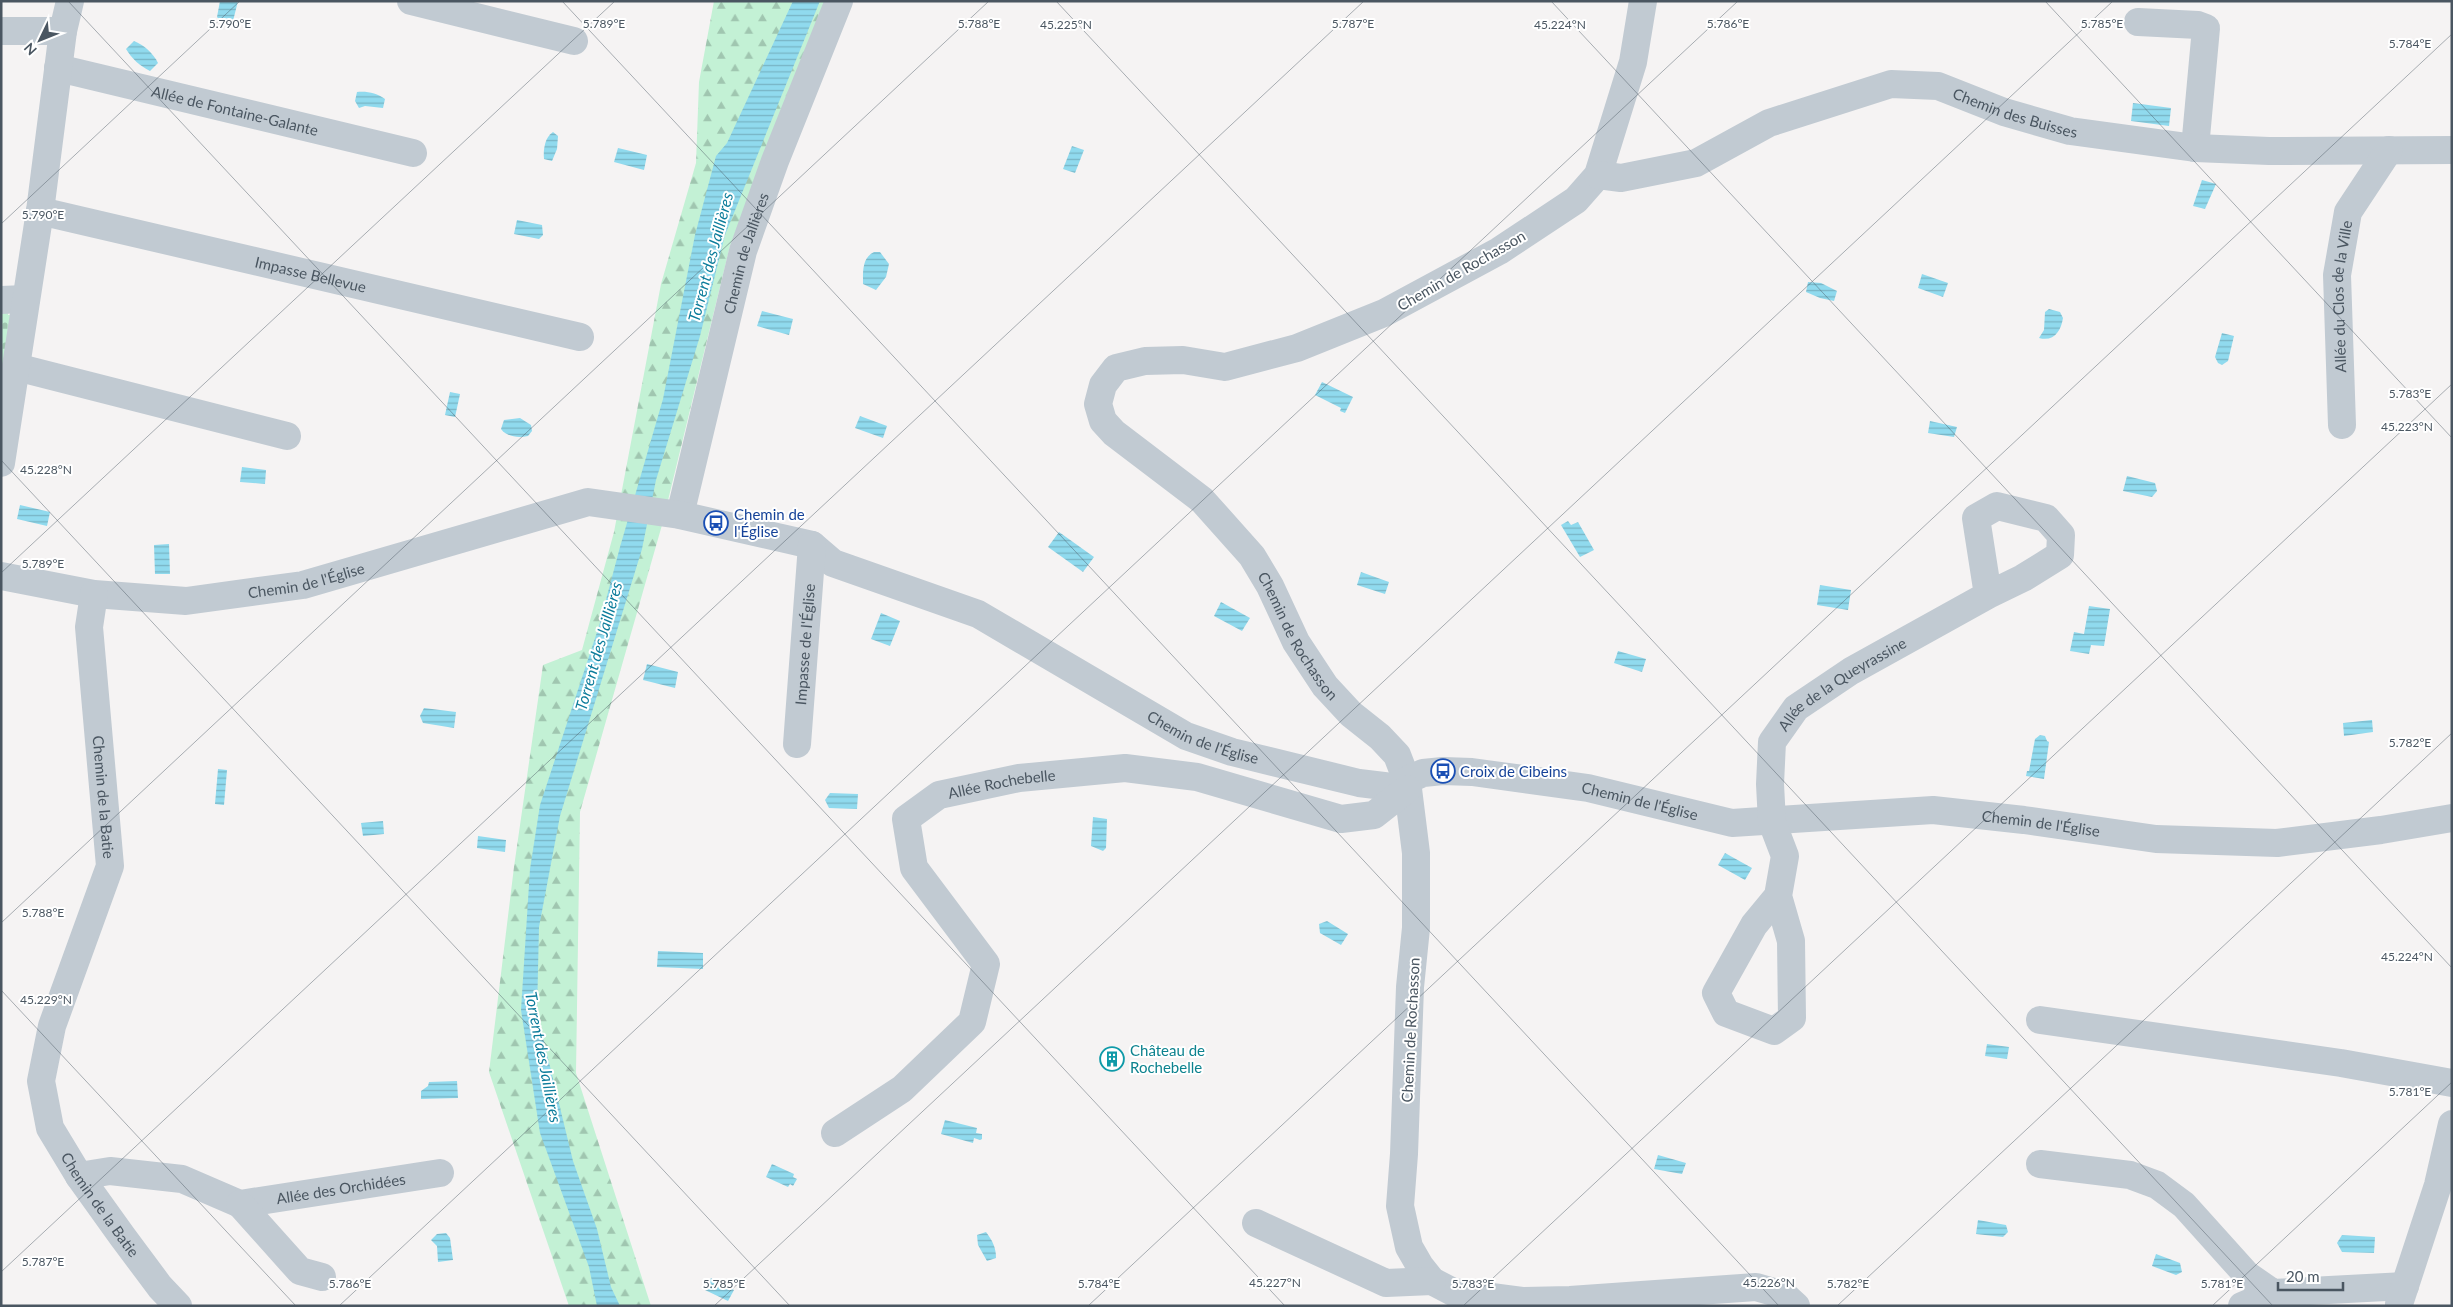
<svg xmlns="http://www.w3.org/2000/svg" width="2453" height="1307" viewBox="0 0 2453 1307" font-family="Lato,sans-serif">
<defs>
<pattern id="forest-firs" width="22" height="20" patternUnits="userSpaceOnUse" patternTransform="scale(1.25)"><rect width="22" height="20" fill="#c3f1d5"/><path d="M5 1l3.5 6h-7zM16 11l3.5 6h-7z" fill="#a0c6b0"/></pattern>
<pattern id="cemetery-stones" width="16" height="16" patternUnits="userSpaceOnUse" patternTransform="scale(1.25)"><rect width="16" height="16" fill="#c3f1d5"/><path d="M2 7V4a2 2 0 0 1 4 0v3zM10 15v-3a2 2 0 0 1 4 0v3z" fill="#a0c6b0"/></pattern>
<pattern id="water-rules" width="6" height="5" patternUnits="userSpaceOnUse" patternTransform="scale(1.25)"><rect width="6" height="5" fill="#90daee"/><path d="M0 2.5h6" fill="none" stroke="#78b4c4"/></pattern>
</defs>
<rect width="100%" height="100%" fill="#f5f3f3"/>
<polygon fill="url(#forest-firs)" points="714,1 827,1 730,246 662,525 580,812 576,1073 651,1306 569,1306 489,1072 514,867 543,665 582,650 614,532 661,284 696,163 699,82"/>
<polygon fill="url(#cemetery-stones)" points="1,307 8,307 8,315 15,314 1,401"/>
<g fill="url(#water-rules)">
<polygon points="220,1 238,1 233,21 223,24 217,17"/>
<polygon points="793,1 820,1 725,235 700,336 656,480 642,549 560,816 539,927 537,1013 573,1161 597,1229 611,1287 620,1306 597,1306 589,1267 540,1133 521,1010 530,869 540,805 599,626 620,547 663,399 695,235 716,156 727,143"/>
<path d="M134,41C144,45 153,53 158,63L150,71C140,66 132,59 126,49Z"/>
<path d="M357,92C367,91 377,93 385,99L383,108L365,106L359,108L355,101Z"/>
<polygon points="2133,103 2171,108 2169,126 2131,121"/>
<path d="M553,132L558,136L557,149L552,161L544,159C543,149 545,137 553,132Z"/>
<polygon points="1072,146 1084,150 1075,173 1063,169"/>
<polygon points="618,148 647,155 644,170 614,162"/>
<polygon points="2202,180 2216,184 2205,209 2193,206"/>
<polygon points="517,220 542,225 543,235 539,239 514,234"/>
<path d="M874,252H880L889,264L886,277L876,290L863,284C863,271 862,258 874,252Z"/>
<polygon points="1922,274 1948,283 1943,297 1918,288"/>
<polygon points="1808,282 1821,283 1837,291 1834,301 1820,298 1806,292"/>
<path d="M2049,309L2060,312L2063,318C2061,331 2054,342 2039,338L2044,330L2045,312Z"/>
<polygon points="762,311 793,319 789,335 757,326"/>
<polygon points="2222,333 2234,336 2228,361 2222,365 2218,363 2215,357"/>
<polygon points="1322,382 1353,397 1345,413 1340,411 1341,408 1315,395"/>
<polygon points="450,392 460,394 455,417 445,415"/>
<polygon points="860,416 887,426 883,438 855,428"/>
<path d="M520,418L531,425L532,431L528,436C518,438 507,437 501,429L504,420Z"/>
<polygon points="1930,421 1957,427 1954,437 1928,433"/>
<polygon points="242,467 266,470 265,484 240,482"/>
<polygon points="2127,476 2155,483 2157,491 2152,497 2123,491"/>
<polygon points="20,505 50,512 47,526 17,519"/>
<polygon points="1568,521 1571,525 1578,522 1594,550 1580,557 1561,525"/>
<polygon points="1059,532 1094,557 1083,572 1048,547"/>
<polygon points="169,544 170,574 155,574 154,545"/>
<polygon points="1361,572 1389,582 1385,594 1357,585"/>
<polygon points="1820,585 1851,590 1848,610 1817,605"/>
<polygon points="1221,602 1250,618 1242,631 1214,616"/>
<polygon points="2089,606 2110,609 2104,646 2091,645 2089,654 2070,651 2074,632 2084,634"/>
<polygon points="881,613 900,621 890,646 871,639"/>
<polygon points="1618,651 1646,659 1642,672 1614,663"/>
<polygon points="647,664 678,672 675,688 643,680"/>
<polygon points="424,708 456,712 454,728 423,723 420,716"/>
<polygon points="2372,720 2373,732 2344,736 2343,723"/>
<polygon points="2040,735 2045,736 2047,741 2049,742 2044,779 2026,776 2027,771 2029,771 2035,739"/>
<polygon points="218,769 227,770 224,805 215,804"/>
<polygon points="830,793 858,794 857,809 829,808 825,800"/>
<polygon points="1093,817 1107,819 1106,848 1103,851 1091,846"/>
<polygon points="383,821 384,834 363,836 361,823"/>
<polygon points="478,836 506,840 505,852 477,848"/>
<polygon points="1725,853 1752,868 1745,880 1718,865"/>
<polygon points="1327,921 1348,934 1341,945 1320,933 1319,924"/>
<polygon points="658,951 703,953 703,969 657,967"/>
<polygon points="1987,1044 2009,1047 2007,1059 1985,1056"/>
<polygon points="457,1081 458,1098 421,1099 421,1091 428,1086 429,1082"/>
<polygon points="945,1120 977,1128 976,1133 982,1134 982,1139 980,1140 974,1138 973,1143 941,1134"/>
<polygon points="1658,1155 1686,1163 1682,1174 1654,1169"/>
<polygon points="772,1164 794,1174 793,1177 797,1179 793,1186 790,1184 788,1187 766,1177"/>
<polygon points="1978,1220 2006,1225 2008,1232 2003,1237 1976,1234"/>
<path d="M986,1232C992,1240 996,1247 996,1258L987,1261L978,1245L977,1235Z"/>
<polygon points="446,1233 450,1238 453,1260 438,1262 437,1246 431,1240 437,1234"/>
<polygon points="2342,1235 2375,1237 2374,1253 2342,1252 2337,1243"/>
<polygon points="2156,1254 2180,1263 2182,1272 2176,1275 2152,1266"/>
<polygon points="711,1278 734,1290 728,1301 705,1290"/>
</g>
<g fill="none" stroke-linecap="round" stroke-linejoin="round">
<g stroke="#c1cad2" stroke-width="28">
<polyline points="411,1 574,41"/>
<path id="s1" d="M1643,1L1633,62L1598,175L1576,200L1499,251L1384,313L1297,348L1225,367L1183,360L1145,361L1116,368L1103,385L1098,404L1103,421L1114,433L1202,500L1252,556L1270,586L1296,642L1325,686L1351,714L1380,737L1397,755L1407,781L1416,853V928L1410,987L1404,1154L1400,1206L1409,1247L1420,1266L1432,1281L1453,1292L1522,1301L1570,1300L1756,1287L1784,1295L1796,1306"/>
<polyline points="2138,22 2198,25 2206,28 2195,148"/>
<polyline points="1,31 63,31"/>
<path id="s2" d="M58,68L413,153"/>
<path id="s3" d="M1598,175L1621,178L1696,163L1769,123L1891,84L1938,86L2004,112L2070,131L2195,148L2269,151L2452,150"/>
<path id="s4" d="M40,211L580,337"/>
<polyline points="1,300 26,299"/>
<polyline points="16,367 287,436"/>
<path id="s5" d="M2342,425L2337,275L2348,212L2389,150"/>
<polyline points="1,463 40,211 63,31 70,1"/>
<path id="s6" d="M680,515L743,251L775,161L839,1"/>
<path id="s7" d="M1,576L94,594L186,601L303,585L588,502L680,515L812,545L833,563L978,614L1186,736L1232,752L1359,783L1392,787L1423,773L1443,771L1472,772L1588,788L1732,823L1933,810L2024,820L2156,839L2277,843L2381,830L2452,818"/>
<path id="s8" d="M94,594L89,627L110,866L52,1026L41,1081L50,1128L79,1176L122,1236L160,1287L178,1306"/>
<path id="s9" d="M797,744L812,545"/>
<path id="s10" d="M1778,896L1791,941L1792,1018L1774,1031L1726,1013L1716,993L1754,925L1778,896L1785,856L1772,822L1770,784L1772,742L1796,708L1851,671L1988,595L2023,578L2060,555L2061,535L2046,518L1997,506L1976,518L1988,595"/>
<polyline points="2040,1020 2341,1063 2452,1083"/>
<path id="s11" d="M835,1133L902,1089L972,1022L986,964L914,868L906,819L939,795L1019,778L1125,768L1197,777L1341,819L1374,815L1407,789"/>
<polyline points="2040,1164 2130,1175 2157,1185 2184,1205 2247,1275 2273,1293 2405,1286"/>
<path id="s12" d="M79,1176L110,1171L182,1179L240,1204L440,1173"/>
<polyline points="240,1204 300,1271 322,1277"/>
<polyline points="1256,1223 1386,1283 1432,1281"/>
<polyline points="2399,1304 2438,1185 2452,1124"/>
<polyline points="2242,1306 2273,1293"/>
</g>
</g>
<path fill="none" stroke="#4a5661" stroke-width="1" stroke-opacity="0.45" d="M68,1L1285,1306M562,1L1779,1306M1056,1L2273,1306M1551,1L2452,968M2045,1L2452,438M1,224L240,1M1,460L790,1306M1,573L615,1M1,923L989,1M1,990L296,1306M1,1272L1364,1M339,1306L1738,1M714,1306L2113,1M1088,1306L2452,34M1463,1306L2452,384M1837,1306L2452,733M2212,1306L2452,1082"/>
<defs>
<g id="bus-ring" transform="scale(1.25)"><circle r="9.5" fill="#fff" stroke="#1a4fb4" stroke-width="1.5"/><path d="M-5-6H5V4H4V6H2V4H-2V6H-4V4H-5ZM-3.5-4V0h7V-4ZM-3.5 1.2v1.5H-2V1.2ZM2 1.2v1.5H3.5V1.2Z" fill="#1a4fb4"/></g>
<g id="building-ring" transform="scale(1.25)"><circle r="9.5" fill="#fff" stroke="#0f9aa8" stroke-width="1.5"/><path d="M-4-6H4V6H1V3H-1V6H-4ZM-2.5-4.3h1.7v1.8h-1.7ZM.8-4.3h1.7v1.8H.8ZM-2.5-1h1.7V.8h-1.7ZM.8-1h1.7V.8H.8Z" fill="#0f9aa8"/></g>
</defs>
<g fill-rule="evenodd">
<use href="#bus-ring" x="716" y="523"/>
<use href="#bus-ring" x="1443" y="771"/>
<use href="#building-ring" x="1112" y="1059"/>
</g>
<g text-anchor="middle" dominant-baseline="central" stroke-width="4" stroke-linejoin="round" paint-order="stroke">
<g font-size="15" fill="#4a5661" stroke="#fff">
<text stroke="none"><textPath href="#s2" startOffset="182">Allée de Fontaine-Galante</textPath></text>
<text stroke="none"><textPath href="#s3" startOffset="440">Chemin des Buisses</textPath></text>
<text stroke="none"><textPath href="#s6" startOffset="270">Chemin de Jallières</textPath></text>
<text transform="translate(1461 270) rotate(-30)">Chemin de Rochasson</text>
<text stroke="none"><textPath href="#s4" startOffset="278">Impasse Bellevue</textPath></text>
<text stroke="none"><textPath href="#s5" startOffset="129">Allée du Clos de la Ville</textPath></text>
<text stroke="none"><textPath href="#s7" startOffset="309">Chemin de l'Église</textPath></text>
<text stroke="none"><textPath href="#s1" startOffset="1068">Chemin de Rochasson</textPath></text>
<text stroke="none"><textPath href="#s9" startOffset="100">Impasse de l'Église</textPath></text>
<text stroke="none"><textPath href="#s10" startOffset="585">Allée de la Queyrassine</textPath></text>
<text stroke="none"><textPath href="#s7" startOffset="1269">Chemin de l'Église</textPath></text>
<text stroke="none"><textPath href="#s11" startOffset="511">Allée Rochebelle</textPath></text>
<text stroke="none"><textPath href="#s8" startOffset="204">Chemin de la Batie</textPath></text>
<text stroke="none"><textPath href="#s7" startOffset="1719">Chemin de l'Église</textPath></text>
<text stroke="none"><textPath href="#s7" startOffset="2124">Chemin de l'Église</textPath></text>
<text transform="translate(1410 1030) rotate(-87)">Chemin de Rochasson</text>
<text stroke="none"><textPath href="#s12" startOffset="269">Allée des Orchidées</textPath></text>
<text stroke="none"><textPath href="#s8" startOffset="639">Chemin de la Batie</textPath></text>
</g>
<g font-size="15" fill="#164399" stroke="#fff" text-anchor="start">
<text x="734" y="514">Chemin de<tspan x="734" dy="17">l'Église</tspan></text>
<text x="1460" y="771">Croix de Cibeins</text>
</g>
<g font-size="15" fill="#0d838f" stroke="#fff" text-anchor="start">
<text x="1130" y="1050">Château de<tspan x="1130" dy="17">Rochebelle</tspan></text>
</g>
<g font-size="16" font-style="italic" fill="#0c7c9b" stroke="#fff">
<text transform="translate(710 257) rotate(-75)">Torrent des Jaillières</text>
<text transform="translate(598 646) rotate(-74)">Torrent des Jaillières</text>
<text transform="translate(544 1057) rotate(79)">Torrent des Jaillières</text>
</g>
</g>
<g font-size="12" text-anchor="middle" fill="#4a5661" stroke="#fff" stroke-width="4" stroke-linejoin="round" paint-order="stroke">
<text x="230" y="28">5.790°E</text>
<text x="604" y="28">5.789°E</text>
<text x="979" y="28">5.788°E</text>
<text x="1353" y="28">5.787°E</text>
<text x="1728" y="28">5.786°E</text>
<text x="2102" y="28">5.785°E</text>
<text x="1066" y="29">45.225°N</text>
<text x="1560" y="29">45.224°N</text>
<text x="2410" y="48">5.784°E</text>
<text x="43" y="219">5.790°E</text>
<text x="2410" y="398">5.783°E</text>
<text x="2407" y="431">45.223°N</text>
<text x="46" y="474">45.228°N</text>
<text x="43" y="568">5.789°E</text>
<text x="2410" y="747">5.782°E</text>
<text x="43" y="917">5.788°E</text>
<text x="2407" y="961">45.224°N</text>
<text x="46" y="1004">45.229°N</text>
<text x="2410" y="1096">5.781°E</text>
<text x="43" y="1266">5.787°E</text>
<text x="1275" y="1287">45.227°N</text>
<text x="1769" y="1287">45.226°N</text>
<text x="350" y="1288">5.786°E</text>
<text x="724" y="1288">5.785°E</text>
<text x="1099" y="1288">5.784°E</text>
<text x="1473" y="1288">5.783°E</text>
<text x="1848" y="1288">5.782°E</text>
<text x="2222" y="1288">5.781°E</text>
</g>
<rect width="2453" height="1307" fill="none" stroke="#4a5661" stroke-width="5"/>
<g transform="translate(40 40) rotate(227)" stroke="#ffffff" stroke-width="4" paint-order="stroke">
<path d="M0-4L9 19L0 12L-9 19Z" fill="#4a5661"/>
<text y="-8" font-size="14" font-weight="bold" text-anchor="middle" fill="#4a5661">N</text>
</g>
<path d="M2278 1282v8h65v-8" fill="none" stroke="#4a5661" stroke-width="2.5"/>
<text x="2286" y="1282" font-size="15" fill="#4a5661" stroke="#ffffff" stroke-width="4" paint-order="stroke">20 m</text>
</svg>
